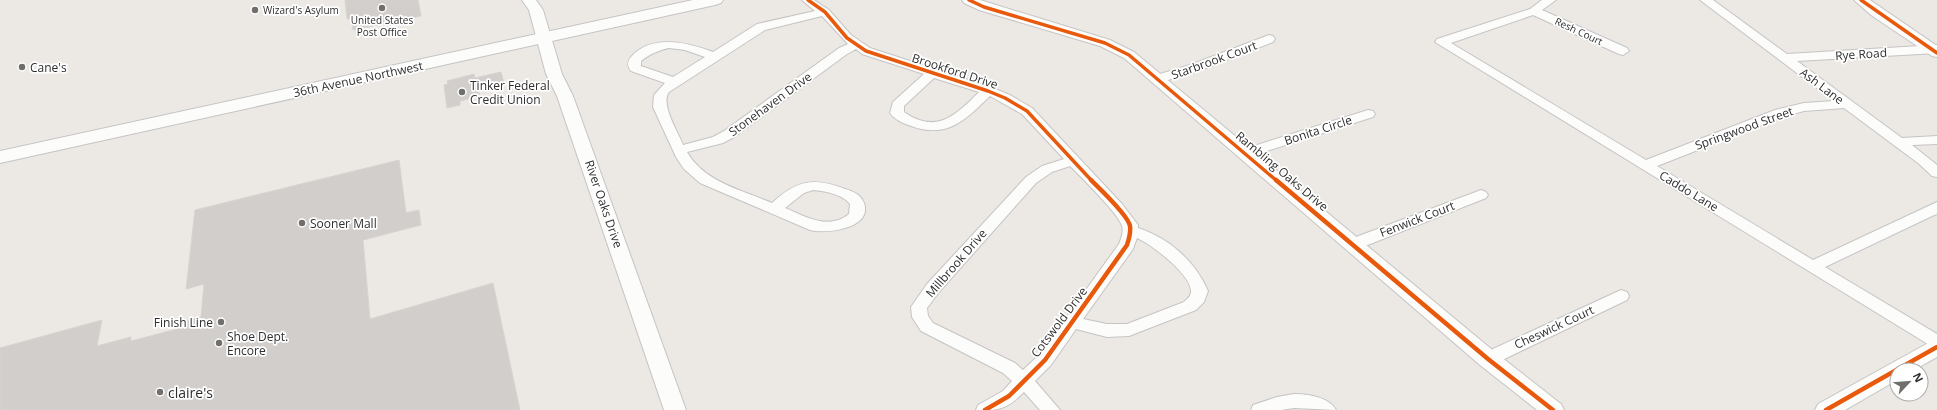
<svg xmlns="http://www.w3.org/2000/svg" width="1937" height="410" viewBox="0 0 1937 410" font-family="'Open Sans',sans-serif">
<rect width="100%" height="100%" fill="#ece8e4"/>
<g fill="#d1cecb" stroke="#d7d4d0">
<polygon points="345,0 418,0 421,16 353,30 352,18 347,19"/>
<polygon points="501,72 504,83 478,89 480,96 460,101 460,105 447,108 444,85 448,84 447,81 474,74 475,78"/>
<polygon points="399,160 406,213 419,210 421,225 363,240 370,319 493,283 520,410 0,410 0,348 102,320 97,346 131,337 131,341 177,329 178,323 201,317 204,284 186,289 195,210"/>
</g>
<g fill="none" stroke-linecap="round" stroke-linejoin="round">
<g stroke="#c5c4c5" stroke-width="2">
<g id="minor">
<path d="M802,0H814L829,10L851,35L870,48L993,88L1010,95L1032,108L1122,204L1138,225V228C1169,238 1195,261 1208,291L1204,302L1196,310L1129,336L1107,337L1076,329L1051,365L1035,381L1060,410H1040L1024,392C1006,410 1000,410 976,410L978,405L1003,391L1012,381L1003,373L921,331L912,317L911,307L927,284L1026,177L1042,166L1064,159L1022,114L990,96C965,120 948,139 911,126C903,123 895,120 890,113L893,102L924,74L862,54L856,49L847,54L734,137L723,143L687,152C704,182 742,190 772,203C797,180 814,177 845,189C853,191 861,195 864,203C873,229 825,234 810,230L700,183L684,169L676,157L653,107L654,95L665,83L631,71C627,66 627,62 631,57C652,33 689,43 713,52L757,24L815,11ZM822,16L848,44L839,48L724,131L713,137L683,145C678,132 660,104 669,92L765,30ZM669,48L685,50L705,57L673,77L641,66V61C650,54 659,50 669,48ZM934,78L979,92C956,115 937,135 904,112V106ZM1070,166C1081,177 1119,214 1122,226C1124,231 1121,239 1119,244L1039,355L1023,370L1015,363L933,323L928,316L927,308L939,292L1036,183L1052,172ZM813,190C825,191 842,194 850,204L849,214C828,231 805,216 785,208L804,193ZM1137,238C1151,244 1192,275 1191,292C1191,296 1187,299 1184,302L1127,324H1107L1083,319L1133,249Z"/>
<polygon points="1542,0 1556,0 1542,10 1627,48 1629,51 1623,55 1619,54 1533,15 1451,43 1646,160 1775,110 1804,103 1834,101 1700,0 1713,0 1787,54 1937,45 1937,53 1797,61 1902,138 1937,136 1937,144 1912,145 1937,165 1937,177 1932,176 1918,163 1844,108 1804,111 1785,116 1657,166 1813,260 1937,202 1937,214 1932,216 1825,267 1937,334 1937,348 1931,346 1435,42 1437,39 1530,9"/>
<polygon points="1269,35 1273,36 1275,39 1273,42 1198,71 1158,83 1153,82 1152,79 1153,76 1190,65"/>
<polygon points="1368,110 1373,111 1375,114 1373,117 1251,156 1241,156 1239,153 1241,150"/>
<polygon points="1481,190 1486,192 1488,195 1486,198 1360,248 1354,249 1348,248 1346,244 1348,240"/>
<polygon points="1621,290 1627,292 1629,296 1627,300 1494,364 1488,366 1482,364 1479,359 1482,354"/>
<path d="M1294,394C1308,394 1329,397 1336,410L1294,408L1281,410H1251L1253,405L1277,397Z"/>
</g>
</g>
<g stroke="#c5c4c5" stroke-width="2">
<g id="tertiary">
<polygon points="522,0 536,0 543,10 562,74 573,96 686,410 664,410 557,96 546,74 529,10"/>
<polygon points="962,0 980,0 1110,40 1134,52 1496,353 1561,404 1564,410 1537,410 1480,365 1124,58 1100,46 979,10 964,3"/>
<polygon points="1854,0 1870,0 1937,46 1937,57 1932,56 1871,15"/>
<polygon points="1937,339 1937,357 1914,370 1897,370 1897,380 1845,410 1815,410 1818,404 1930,342"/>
</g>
</g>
<g stroke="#c5c4c5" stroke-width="2">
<polygon id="secondary" points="693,0 723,0 721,3 715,5 0,163 0,151"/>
</g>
<use href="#minor" fill="#fcfcfb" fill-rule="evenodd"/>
<use href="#tertiary" fill="#fcfcfb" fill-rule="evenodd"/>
<use href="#secondary" fill="#fcfcfb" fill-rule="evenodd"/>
<g stroke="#fff" stroke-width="5.5">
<g id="cycleway-far1">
<polyline points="808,0 825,12 847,38 866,51 988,91 1005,98 1027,111 1092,181"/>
<polyline points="969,0 984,7 1105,43 1129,55 1277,181"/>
<polyline points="1861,0 1937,53"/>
</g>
</g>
<g stroke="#fff" stroke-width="7">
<g id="cycleway">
<polyline points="1276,180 1488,359 1553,410"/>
<path d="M985,410L1009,396L1045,360L1127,245C1129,239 1131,233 1130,226C1128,215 1100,189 1091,180"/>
<polyline points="1826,410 1937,347"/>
</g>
</g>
<use href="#cycleway-far1" stroke="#e8590c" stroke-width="3.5"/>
<use href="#cycleway" stroke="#e8590c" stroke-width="4.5"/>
</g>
<g fill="#706f6e" stroke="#fff" stroke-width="1.5">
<circle cx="382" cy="8" r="4"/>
<circle cx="255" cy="10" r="4"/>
<circle cx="22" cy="67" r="4"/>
<circle cx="462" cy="92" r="4"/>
<circle cx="302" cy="223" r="4"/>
<circle cx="221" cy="322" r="4"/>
<circle cx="219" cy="343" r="4"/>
<circle cx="160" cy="392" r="4"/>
</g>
<g text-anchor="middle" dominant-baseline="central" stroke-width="3.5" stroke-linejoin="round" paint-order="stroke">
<g font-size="10" fill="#2e2e2e" stroke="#fff" text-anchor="start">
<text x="263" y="10">Wizard's Asylum</text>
<text x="382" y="20" text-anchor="middle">United States<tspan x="382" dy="12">Post Office</tspan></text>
</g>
<g font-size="10" fill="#2e2e2e" stroke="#fff">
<text transform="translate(1579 31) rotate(25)">Resh Court</text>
</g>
<g font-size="12" fill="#2e2e2e" stroke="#fff">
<text transform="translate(1861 54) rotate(-4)">Rye Road</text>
<text transform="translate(1214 60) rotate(-20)">Starbrook Court</text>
<text transform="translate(955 71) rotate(18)">Brookford Drive</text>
<text transform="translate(358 79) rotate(-12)">36th Avenue Northwest</text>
<text transform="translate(1822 86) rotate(37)">Ash Lane</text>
<text transform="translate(770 104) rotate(-36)">Stonehaven Drive</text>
<text transform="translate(1744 128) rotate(-20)">Springwood Street</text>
<text transform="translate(1318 130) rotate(-18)">Bonita Circle</text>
<text transform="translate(1282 171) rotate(40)">Rambling Oaks Drive</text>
<text transform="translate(1689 191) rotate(31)">Caddo Lane</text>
<text transform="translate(604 204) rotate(71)">River Oaks Drive</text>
<text transform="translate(1417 219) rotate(-21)">Fenwick Court</text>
<text transform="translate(956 263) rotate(-49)">Millbrook Drive</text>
<text transform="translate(1059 322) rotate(-53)">Cotswold Drive</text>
<text transform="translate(1554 327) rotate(-25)">Cheswick Court</text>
</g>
<g font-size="12" fill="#2e2e2e" stroke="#fff" text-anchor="start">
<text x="30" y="67">Cane's</text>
<text x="470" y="85">Tinker Federal<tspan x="470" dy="14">Credit Union</tspan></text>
<text x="310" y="223">Sooner Mall</text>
<text x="213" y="322" text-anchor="end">Finish Line</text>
<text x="227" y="336">Shoe Dept.<tspan x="227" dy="14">Encore</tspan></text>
</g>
<g font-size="14" fill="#2e2e2e" stroke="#fff" text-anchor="start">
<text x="168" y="392">claire's</text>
</g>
</g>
<g transform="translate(1909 382) rotate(64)"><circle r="19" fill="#ffffff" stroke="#ababab"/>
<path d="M0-3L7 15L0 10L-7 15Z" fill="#706f6e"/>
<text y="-6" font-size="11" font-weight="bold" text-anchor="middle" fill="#2e2e2e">N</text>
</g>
</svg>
